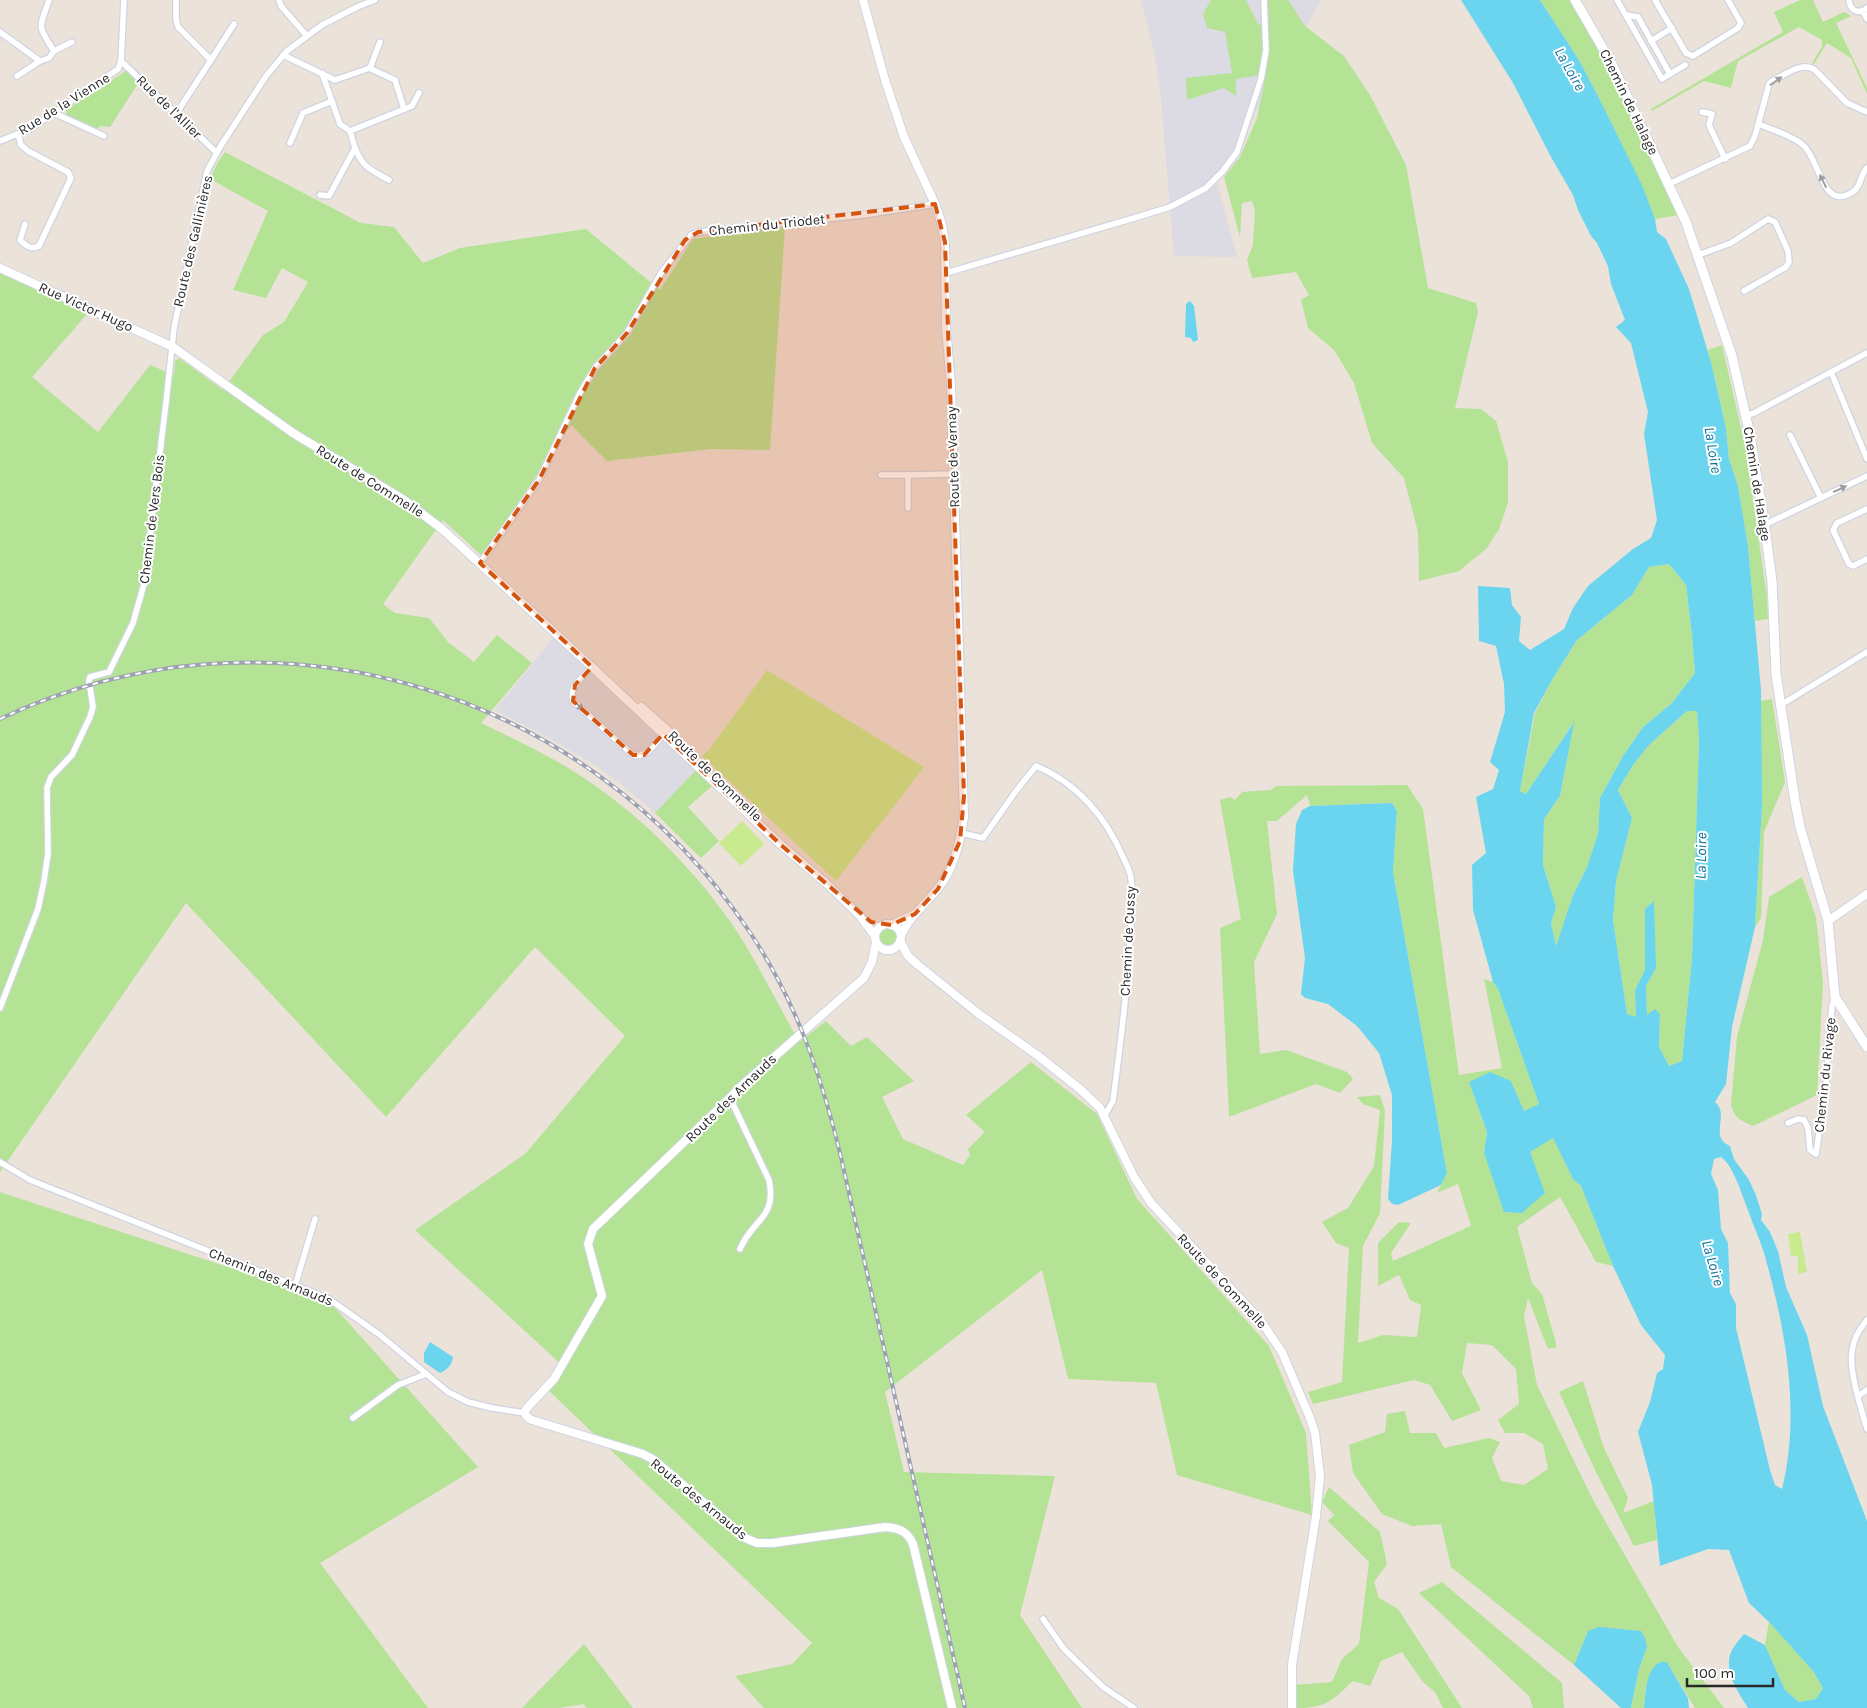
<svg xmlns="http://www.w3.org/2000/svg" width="1867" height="1708" viewBox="0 0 1867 1708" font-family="Karla,sans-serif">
<rect width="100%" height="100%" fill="#ebe2da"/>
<g fill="#dcdbe3">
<polygon points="1141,0 1321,0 1216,179 1237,257 1174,256 1160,87 1152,42"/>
<polygon points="554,637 696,770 655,813 622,785 596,766 549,738 495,710"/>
</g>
<g fill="#b5e395">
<polygon points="1211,0 1246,0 1258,24 1269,25 1268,0 1288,0 1305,26 1344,56 1370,95 1406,165 1428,288 1476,303 1478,312 1455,408 1481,409 1496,421 1508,462 1508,503 1499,529 1487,548 1459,571 1419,581 1418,532 1404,478 1372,443 1354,383 1334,350 1308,328 1301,300 1309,295 1296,272 1252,278 1247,260 1253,245 1255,211 1252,201 1242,203 1240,237 1224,177 1240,157 1257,118 1266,74 1236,79 1236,96 1224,88 1187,100 1186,78 1232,73 1225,32 1207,28 1203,14"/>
<polygon points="1540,0 1569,0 1597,46 1679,215 1655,219 1641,185 1599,98 1579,60"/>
<polygon points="1800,0 1813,0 1823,22 1844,12 1851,16 1836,23 1867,88 1867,94 1851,58 1827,43 1814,64 1812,63 1822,47 1822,40 1799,27 1738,61 1731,88 1704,81 1652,111 1651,109 1783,32 1774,12"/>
<polygon points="127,70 139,82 110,127 101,126 96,129 67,115 66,110"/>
<path d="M225,152L361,223L394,227L423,263L460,248L586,229L660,290L693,239L785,226L770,450L711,449L607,461L571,425L482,556L443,520L383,604L395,613L429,618L448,642L474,662L497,635L532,663L481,723C516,740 551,756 584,778C644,818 698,873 738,933C760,968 779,1006 799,1042L826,1021L851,1046L867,1037L914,1081L882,1097L903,1139L963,1165L970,1155L968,1149L985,1132L966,1115L1031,1062L1097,1114L1137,1199L1269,1346L1306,1433L1312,1515L1177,1475L1156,1383L1068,1379L1042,1270L885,1392L904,1472L1055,1476L1020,1615L1082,1708H764L735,1676L792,1664L812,1643L546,1388L562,1365L415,1230L525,1154L625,1036L535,947L386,1117L186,903L0,1172V272L88,313L32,377L98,432L150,365L174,375L175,361L179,358L223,390L263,335L284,322L308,282L282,268L266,298L233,290L268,211L210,179L218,162Z"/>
<polygon points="1722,345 1746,450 1767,597 1768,619 1755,621 1748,546 1738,486 1729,459 1726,428 1708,350"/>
<polygon points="1669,564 1686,585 1692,635 1695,673 1671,704 1643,727 1623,756 1600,798 1598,834 1587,867 1573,895 1556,947 1551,923 1556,907 1543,865 1544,819 1560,796 1573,723 1526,794 1520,791 1535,713 1552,680 1577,640 1632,595 1649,567"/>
<polygon points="1772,699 1785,782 1764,832 1761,918 1755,927 1762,807 1760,701"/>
<polygon points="1687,711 1697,711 1699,740 1692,958 1682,1061 1669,1066 1659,1047 1660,1014 1647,1016 1646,986 1656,967 1645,909 1645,970 1635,990 1636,1018 1627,1014 1613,920 1616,881 1632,818 1618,790 1633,765 1649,745"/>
<polygon points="696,770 712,786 688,807 719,841 701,858 655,813"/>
<polygon points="1407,785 1423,809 1459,1075 1502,1068 1484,979 1493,982 1498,989 1539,1104 1524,1112 1511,1081 1469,1082 1487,1132 1484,1153 1530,1152 1553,1137 1573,1179 1581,1186 1613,1266 1596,1262 1560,1197 1517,1227 1532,1283 1542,1294 1557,1347 1548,1349 1528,1298 1524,1316 1537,1385 1593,1500 1678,1647 1724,1708 1695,1708 1667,1662 1652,1670 1646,1685 1644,1708 1631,1708 1639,1669 1647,1647 1588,1631 1574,1665 1451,1567 1441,1524 1412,1526 1382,1514 1353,1473 1349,1445 1385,1432 1387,1414 1405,1411 1410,1433 1436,1433 1444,1448 1489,1438 1500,1442 1492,1458 1501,1481 1524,1485 1548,1469 1543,1444 1524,1433 1505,1433 1498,1420 1519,1404 1516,1369 1492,1345 1467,1343 1462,1373 1481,1410 1452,1421 1430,1385 1414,1380 1313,1404 1308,1392 1342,1382 1349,1248 1336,1243 1322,1222 1348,1208 1374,1166 1380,1110 1363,1104 1357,1097 1380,1095 1385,1111 1380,1213 1363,1246 1358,1343 1383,1335 1417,1337 1421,1305 1410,1300 1399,1275 1378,1286 1378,1243 1399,1222 1411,1223 1391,1253 1393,1261 1471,1226 1458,1184 1437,1193 1447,1173 1393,872 1397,811 1392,803 1310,806 1307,795 1277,821 1267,821 1277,914 1254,962 1260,1054 1286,1050 1347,1072 1353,1079 1340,1093 1316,1084 1229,1117 1220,928 1241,919 1220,800 1230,797 1235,800 1242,792 1271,790 1276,786"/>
<path d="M1802,877L1816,917L1823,983L1817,1095L1753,1126C1741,1120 1735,1119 1731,1105L1737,1037L1763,940L1769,897Z"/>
<circle cx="887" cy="936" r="10"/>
<polygon points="0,1192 328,1300 478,1467 320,1563 428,1708 0,1708"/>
<polygon points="1583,1381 1604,1448 1628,1498 1623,1513 1654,1501 1657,1540 1634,1546 1595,1470 1559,1392"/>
<path d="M1329,1487L1380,1532L1387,1564L1374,1582L1379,1598L1398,1609L1462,1708H1443L1435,1692L1423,1682L1402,1652L1381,1661L1370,1686L1353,1681C1331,1701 1327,1708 1296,1708L1293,1685L1332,1682L1342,1659L1359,1644L1369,1562L1328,1521L1334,1515L1322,1502Z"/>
<polygon points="1442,1582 1562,1683 1564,1708 1533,1708 1529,1696 1419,1593"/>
<polygon points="1769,1622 1813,1671 1823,1688 1816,1699 1799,1702 1785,1690 1765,1645"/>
<polygon points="584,1644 633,1708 586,1708 584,1704 559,1708 522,1708"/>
</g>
<g fill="#caea90">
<polygon points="767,670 924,767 836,881 702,756 709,750"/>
<polygon points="742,821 764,844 741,866 719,843"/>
<polygon points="1800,1232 1807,1272 1798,1274 1798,1256 1791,1256 1788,1234"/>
</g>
<g fill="#6bd5ef" fill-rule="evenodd">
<path d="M1461,0H1540L1579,60L1599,98L1642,185L1655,219L1657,232L1666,239L1689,289L1711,362L1726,428L1729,459L1738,486L1748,546L1761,690L1762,807L1755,927L1732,1027L1726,1084L1715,1102C1717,1104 1719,1106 1720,1109C1724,1122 1712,1138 1730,1146L1734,1159L1749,1180L1756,1195L1762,1214L1761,1220L1770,1232L1778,1251L1786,1287L1807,1335L1823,1406L1867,1521V1708H1748C1738,1692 1722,1670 1732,1650C1735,1644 1740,1639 1744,1634L1765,1645L1785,1690L1799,1702L1816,1699L1823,1688L1813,1671L1769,1622L1749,1603L1729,1550L1708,1549L1660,1566L1652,1485L1638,1432L1650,1402L1657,1373L1663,1369L1665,1355L1641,1325L1613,1266L1581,1186L1573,1179L1553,1138L1530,1152L1545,1193L1522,1213L1504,1212L1484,1153L1487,1132L1469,1082L1490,1072L1511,1081L1524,1111L1539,1104L1498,989L1493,982L1473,910L1472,865L1486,853L1476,797L1493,789L1499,770L1490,762L1505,712L1504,684L1496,646L1479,641L1478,586L1510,588L1512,605L1521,617L1519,641L1530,650L1564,629L1573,608L1588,586L1633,549L1651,538L1657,520L1644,434L1648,412L1631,343L1616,327L1625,320L1611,284L1608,266L1597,243L1591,236L1578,210L1573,195L1551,157L1513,83ZM1669,564L1686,585L1692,635L1695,673L1671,704L1643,727L1623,756L1600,798L1598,834L1587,867L1573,895L1556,946L1551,923L1556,907L1543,865L1544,819L1560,796L1574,722L1526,794L1520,791L1534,713L1552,680L1577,640L1632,595L1649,567ZM1687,711H1697L1699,740L1692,958L1682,1061L1669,1066L1659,1047L1660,1014L1655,1009L1647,1015L1646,986L1656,968L1654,901L1645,909V970L1635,990L1636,1017L1627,1014L1613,920L1616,881L1632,818L1618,790L1633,765L1649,745ZM1721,1157C1734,1166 1742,1196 1748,1210C1754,1228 1763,1246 1767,1264C1787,1336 1800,1416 1782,1489L1775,1485L1770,1470L1736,1328V1304L1730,1293L1728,1243L1721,1229L1718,1190L1711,1174L1714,1159Z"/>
<polygon points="1190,301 1194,306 1198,340 1193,342 1191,338 1185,337 1186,304"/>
<polygon points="1392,803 1397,811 1393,872 1447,1173 1441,1185 1398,1205 1392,1204 1388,1199 1392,1140 1392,1095 1379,1053 1357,1026 1328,1004 1305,998 1301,994 1305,958 1293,871 1296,824 1302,810 1310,806"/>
<path d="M430,1342L453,1357C452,1365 447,1370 440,1373L424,1362V1353Z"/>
<polygon points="1599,1627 1641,1631 1645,1638 1647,1647 1639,1669 1631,1708 1621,1708 1574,1665 1588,1631"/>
<path d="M1661,1662H1667L1688,1698L1689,1708H1644C1646,1692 1645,1669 1661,1662Z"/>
</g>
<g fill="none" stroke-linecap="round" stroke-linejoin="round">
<g stroke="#cfd4e2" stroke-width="8">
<g id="minor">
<polyline points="176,0 176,19 178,27 211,60 176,114"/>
<polyline points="279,0 281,6 306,35"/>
<polyline points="1617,0 1662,79 1685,65"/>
<polyline points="1655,0 1686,53 1693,56 1738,28 1741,23 1728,0"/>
<path d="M1849,0C1850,11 1859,15 1867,8"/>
<polyline points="1863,11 1867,19"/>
<polyline points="1626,15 1638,17 1670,74"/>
<path d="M0,32L40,61L49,58L54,51C37,25 39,29 49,0"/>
<polyline points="1651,41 1672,28"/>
<polyline points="54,51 72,42"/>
<polyline points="283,55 335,80 370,68 380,42"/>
<polyline points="211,60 234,24"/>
<polyline points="121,61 217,153"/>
<polyline points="369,68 395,80 404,109"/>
<polyline points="17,76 40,61"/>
<polyline points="1702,112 1712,114 1709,125 1725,159"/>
<polyline points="54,113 104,136"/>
<path d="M1758,124C1771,129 1793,136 1803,145C1820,159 1822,214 1854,191C1862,185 1860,174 1867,168"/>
<polyline points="350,131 412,106 419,93"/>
<path d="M18,134L21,145L28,151L68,172L71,178L39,246C31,250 26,246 20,240L25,224"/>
<polyline points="0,141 30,129 118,69 121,61 124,0"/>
<polyline points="290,143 303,113 332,101"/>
<path d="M355,148C363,168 371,170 389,180"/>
<path d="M1669,184L1750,146L1755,136L1769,84L1772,81C1785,75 1801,61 1815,70L1847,103L1867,112"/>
<polyline points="320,195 329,196 355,148 350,131 340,124 322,73"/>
<polyline points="1698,255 1731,243 1768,219 1775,222 1788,251 1789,262 1786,267 1744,291"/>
<polyline points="946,273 1134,218 1170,207 1206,188 1222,172 1237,152 1261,79 1266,50 1264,0"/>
<polyline points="1831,372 1867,459"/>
<polyline points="1746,416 1754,413 1867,353"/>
<polyline points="1790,435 1821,498"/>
<polyline points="881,475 908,475"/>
<polyline points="908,508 908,475 954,474"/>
<polyline points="1867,509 1837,523 1833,530 1849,564 1853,566 1867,559"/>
<polyline points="1764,525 1867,476"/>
<polyline points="480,563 539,480 580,393 595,368 627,333 661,273 691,235 698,232 863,215 935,204"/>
<path d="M592,667C584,676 568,687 573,701L633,755C647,758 655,744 663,734"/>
<polyline points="1779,706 1867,652"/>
<path d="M961,833L983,838L1016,791L1036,766C1077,783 1106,817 1123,857C1126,863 1130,871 1131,878C1133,899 1131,921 1130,942C1127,995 1120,1048 1113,1101L1105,1115"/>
<polyline points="0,1008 38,909 44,881 48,853 47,788 51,777 72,755 90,717 93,707 89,681 90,677 109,672 133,623 144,584 166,403 174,328 207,171 220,147 266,76 287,51 322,25 357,7 375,0"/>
<path d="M730,1098L769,1180C777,1219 753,1218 740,1249"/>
<polyline points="1788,1123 1798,1119 1804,1120 1808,1128 1810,1150 1816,1154 1826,1084 1832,1006 1835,997"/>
<polyline points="0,1162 30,1180 329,1299 380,1335 448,1392 468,1402 492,1408 525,1413"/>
<polyline points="295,1286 315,1219"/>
<path d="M1867,1320C1859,1329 1853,1339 1852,1352C1849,1371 1861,1409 1867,1429"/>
<polyline points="1858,1396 1867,1390"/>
<polyline points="353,1418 398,1385 426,1374"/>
<polyline points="1043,1619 1064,1649 1103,1687 1134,1708"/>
</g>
</g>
<g stroke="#cfd4e2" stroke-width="10">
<g id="tertiary">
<path d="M863,0L885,80L904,137L936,206L942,225L945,242L946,328L951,385L964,817C960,839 956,861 944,880C936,892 926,902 916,913C910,919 905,928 901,935"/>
<polyline points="0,268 173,347 293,433 404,500 442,529 592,667 781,845 827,884"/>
<polyline points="641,707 665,728 705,768"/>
<polyline points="824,881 860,916 875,936"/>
<polyline points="1828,921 1867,894"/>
<circle cx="888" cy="937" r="13"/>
<polyline points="891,925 915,914"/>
<polyline points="900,941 908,956 918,965 979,1014 1037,1055 1080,1089 1100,1108 1134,1177 1151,1203 1261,1321 1282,1352 1310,1418 1315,1433 1320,1476 1316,1516 1292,1665 1292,1708"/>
<path d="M876,942L872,962L864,978L739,1088L730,1098L593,1229L588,1244L602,1296L554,1379L527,1408C523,1414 526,1417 532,1420L643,1454L654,1460L745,1538L757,1543H773L885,1527C899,1528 907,1531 913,1544L952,1708"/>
</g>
</g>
<g stroke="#cfd4e2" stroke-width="11">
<polyline id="secondary" points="1575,0 1612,64 1686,222 1732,356 1750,435 1764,521 1772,581 1776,674 1795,801 1800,827 1828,921 1835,997 1867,1047"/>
</g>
<use href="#minor" stroke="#fff" stroke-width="5.5"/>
<use href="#tertiary" stroke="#fff" stroke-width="8"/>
<use href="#secondary" stroke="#fff" stroke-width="9"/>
<g stroke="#9da1b3" stroke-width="4">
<path id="rail" d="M0,719C269,592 584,686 749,931C796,1001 820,1072 840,1153L965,1708"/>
</g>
<use href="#rail" stroke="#fff" stroke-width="2" stroke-dasharray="5.5" stroke-linecap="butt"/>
</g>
<defs><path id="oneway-solid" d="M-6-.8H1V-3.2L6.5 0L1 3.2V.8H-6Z" transform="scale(1.25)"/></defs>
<g fill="#9e9e9e">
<use href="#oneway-solid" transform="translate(1776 81) rotate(-35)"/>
<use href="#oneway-solid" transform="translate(1823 181) rotate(-116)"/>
<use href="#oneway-solid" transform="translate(1840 489) rotate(-25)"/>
<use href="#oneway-solid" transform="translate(578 705) rotate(45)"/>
</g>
<path fill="#d5540f" fill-opacity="0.2" stroke="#d5540f" stroke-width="4" stroke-dasharray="10 6" stroke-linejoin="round" d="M935,204L945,242L964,796L960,841L938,889L915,914L891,925L871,922L781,845L663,734L644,755H633L573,701L575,685L592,667L480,563L539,480L595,368L627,333L685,240L698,232Z"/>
<g text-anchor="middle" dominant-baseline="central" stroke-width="4" stroke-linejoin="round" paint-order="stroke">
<g font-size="14" fill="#282828" stroke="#fff">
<text transform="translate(1629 102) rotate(64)">Chemin de Halage</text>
<text transform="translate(64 104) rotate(-32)">Rue de la Vienne</text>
<text transform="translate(169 107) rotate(44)">Rue de l'Allier</text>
<text transform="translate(767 225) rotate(-6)">Chemin du Triodet</text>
<text transform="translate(193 241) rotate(-77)">Route des Gallinières</text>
<text transform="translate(86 307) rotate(24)">Rue Victor Hugo</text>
<text transform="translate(953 457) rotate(-92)">Route de Vernay</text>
<text transform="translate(370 481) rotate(32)">Route de Commelle</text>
<text transform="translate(1757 484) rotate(81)">Chemin de Halage</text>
<text transform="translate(152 519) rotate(-83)">Chemin de Vers Bois</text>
<text transform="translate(715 776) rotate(44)">Route de Commelle</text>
<text transform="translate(1128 941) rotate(-87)">Chemin de Cussy</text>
<text transform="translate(1825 1075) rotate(-84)">Chemin du Rivage</text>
<text transform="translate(731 1098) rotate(-44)">Route des Arnauds</text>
<text transform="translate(271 1277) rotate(22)">Chemin des Arnauds</text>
<text transform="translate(1222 1281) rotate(47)">Route de Commelle</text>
<text transform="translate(699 1499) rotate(39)">Route des Arnauds</text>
</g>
<g font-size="15" font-style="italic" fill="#0c7299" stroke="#fff">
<text transform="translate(1570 69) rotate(61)">La Loire</text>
<text transform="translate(1713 450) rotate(81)">La Loire</text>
<text transform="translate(1701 856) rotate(-89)">La Loire</text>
<text transform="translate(1713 1263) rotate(74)">La Loire</text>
</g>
</g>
<path d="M1687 1678v8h86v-8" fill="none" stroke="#282828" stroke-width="2.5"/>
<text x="1694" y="1678" font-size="15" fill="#282828" stroke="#ffffff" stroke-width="4" paint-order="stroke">100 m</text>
</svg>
